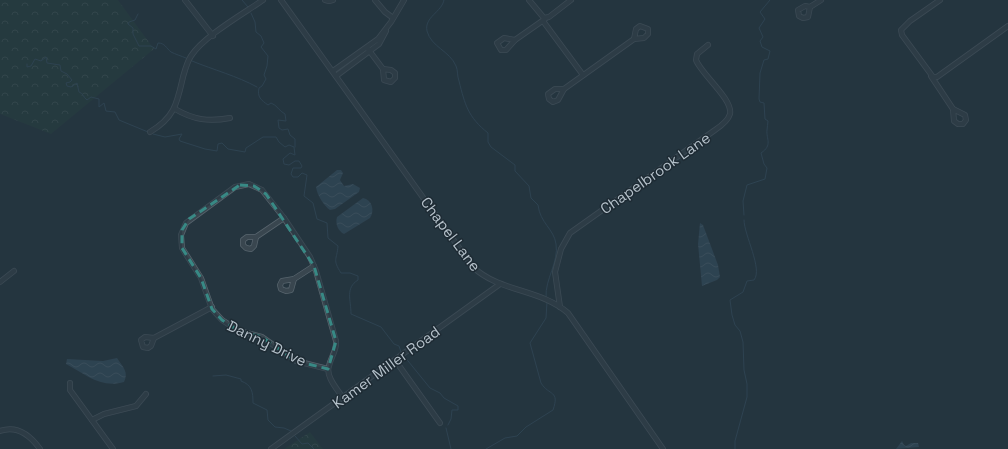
<svg xmlns="http://www.w3.org/2000/svg" width="1008" height="449" viewBox="0 0 1008 449" font-family="'Space Grotesk',sans-serif">
<defs>
<pattern id="forest-crowns" width="20" height="18" patternUnits="userSpaceOnUse"><rect width="20" height="18" fill="#27403e"/><path d="M2 6a3 3 0 1 1 6 0M12 15a3 3 0 1 1 6 0" fill="none" stroke="#445a59"/></pattern>
<pattern id="water-waves" width="16" height="10" patternUnits="userSpaceOnUse"><rect width="16" height="10" fill="#395466"/><path d="M0 5q4-4 8 0t8 0" fill="none" stroke="#536b7b"/></pattern>
</defs>
<rect width="100%" height="100%" fill="#25353f"/>
<g fill="url(#forest-crowns)">
<polygon points="0,0 118,0 154,49 51,134 0,114"/>
<polygon points="310,432 323,449 284,449"/>
</g>
<g fill="url(#water-waves)">
<path d="M337,170H341L343,173L340,180L344,186L353,184L360,188L359,192L335,209L330,210C324,206 317,195 316,187Z"/>
<path d="M363,198C372,200 375,210 370,218L344,234C338,231 335,224 337,217Z"/>
<polygon points="700,223 703,225 718,265 720,277 717,280 702,286 698,244"/>
<path d="M117,358C123,367 129,372 124,382C101,389 85,374 66,364L67,359L103,361Z"/>
<polygon points="902,441 904,445 906,446 911,443 918,443 919,447 896,449"/>
</g>
<g fill="none" stroke-linecap="round" stroke-linejoin="round">
<g stroke="#395466" stroke-width="1">
<polyline points="242,0 248,7"/>
<path d="M444,0C442,12 424,17 427,31C431,47 450,51 456,66C458,70 457,76 459,81C465,105 468,117 488,133V142L491,147L515,165V171L529,186L531,198L538,205C540,223 554,229 556,244C559,262 545,279 546,297"/>
<path d="M251,13L255,22L256,32L261,36L264,43L261,47L268,56L267,66L264,75L266,79L262,86L259,88C257,97 261,100 268,105L271,103C277,105 279,111 285,114L286,121L278,120L279,128L282,130L288,129L290,135L295,139V147"/>
<path d="M138,14L135,20L129,22L128,24L133,28V34L139,46H151L156,49L158,43C165,43 166,48 171,52C175,54 181,56 186,58"/>
<path d="M192,61C214,70 237,76 257,87"/>
<path d="M27,64V67L31,66L35,59L41,61L46,57L47,63L60,65L61,71L67,74L72,80L70,82L66,83L67,86L71,87L77,83L79,92C83,93 83,97 87,100L91,97L99,99V107L104,103L106,111L115,112L119,120L148,132"/>
<path d="M153,134L165,137L182,134L179,139L180,141L205,149L217,151L218,144L222,143L228,149L245,152L246,148L263,137H276L279,142L285,147L289,145L294,147L295,155L290,153L283,159L284,164L289,165L295,161H299L302,166L301,168H293L291,174L293,177H298L302,173L307,175L304,196L313,203L317,219L327,223L328,238L338,246C337,260 332,259 341,273H350L358,276V280C345,288 351,300 351,314L381,327L394,344L399,346L401,352"/>
<path d="M744,215L743,201L747,185L765,179L767,168L764,164L761,153C773,145 766,139 767,130C767,127 768,124 768,121L765,119L764,103L760,102L759,99L760,73L764,60L768,59L770,51L762,47L760,41L763,37L759,28L765,19L760,12L770,0"/>
<polyline points="404,356 430,388 440,393 444,398 458,406 458,410 452,410 451,419 448,425"/>
<path d="M213,376L226,375L241,379V381C252,385 253,392 253,403L267,410L268,420L275,427L284,428L291,431"/>
<polyline points="446,428 451,449"/>
<polyline points="295,436 302,444 308,443 314,449"/>
<path d="M486,449L505,438L517,436L526,427L553,410C560,390 549,396 541,383L530,343L546,318L547,302"/>
<path d="M735,449V441L747,397V384L744,370L743,342L740,331L735,325L732,315L730,300L743,292L747,281L754,280C763,269 744,235 744,220"/>
</g>
<g stroke="#57646d" stroke-width="6">
<g id="minor">
<polyline points="185,0 213,36"/>
<path d="M281,0L473,267C499,292 541,289 568,313L663,449"/>
<polyline points="325,0 329,1 333,0"/>
<polyline points="375,0 385,12 393,18"/>
<polyline points="529,0 544,18 549,17 571,0"/>
<polyline points="940,0 910,21 901,30 902,35 933,77 937,77 1008,26"/>
<polygon points="805,6 810,7 808,17 803,18 799,16 798,10"/>
<polyline points="810,7 821,0"/>
<polyline points="543,21 583,75"/>
<polygon points="640,26 648,29 648,34 644,38 634,39 636,29"/>
<polygon points="504,38 515,40 506,50 501,50 497,43"/>
<polyline points="515,40 545,19"/>
<polyline points="368,49 383,69"/>
<polygon points="383,69 391,70 395,73 395,78 391,82 384,80"/>
<polyline points="333,71 378,39 391,22 404,0"/>
<polyline points="336,76 379,44 386,31"/>
<polyline points="931,76 953,109"/>
<polygon points="555,89 564,89 558,100 553,102 549,99 548,94"/>
<polyline points="564,89 634,39"/>
<path d="M175,109C194,120 209,122 230,118"/>
<polygon points="953,109 965,115 966,120 963,124 958,124 954,121"/>
<path d="M150,132C175,117 177,103 183,77C185,70 187,62 191,56C204,36 243,14 263,0"/>
<polygon points="247,237 256,237 254,246 251,249 246,248 243,245 243,240"/>
<polyline points="256,237 284,218"/>
<polygon points="294,279 291,290 286,291 281,289 280,285 282,281"/>
<polyline points="294,279 314,266"/>
<polyline points="0,282 14,271"/>
<path d="M560,307L555,272L561,249L570,233L715,130C721,126 728,121 730,114C733,99 701,74 696,60L697,54L708,45"/>
<polygon points="145,337 154,338 151,346 148,348 143,347 141,340"/>
<polyline points="154,338 212,307"/>
<polyline points="395,360 440,423"/>
<path d="M328,369L296,361L262,337L239,331L222,320L212,309L201,278L182,248L181,235L186,223L235,187L249,184L262,190L284,218L310,257L316,271L336,341C337,351 331,356 329,366C325,376 338,390 343,398"/>
<polyline points="70,383 70,390 113,449"/>
<polyline points="92,420 104,414 136,406 146,394"/>
<path d="M0,431C17,425 30,435 40,449"/>
<polyline points="271,449 500,284"/>
</g>
</g>
<use href="#minor" stroke="#39464f" stroke-width="4.5"/>
</g>
<path d="M0 0H1008V449H0ZM240,185L254,186L266,194L314,266L336,341L328,369L296,361L262,337L239,331L222,320L212,309L201,278L182,248V230L189,219Z" fill="#25353f" fill-opacity=".55" fill-rule="evenodd"/>
<path fill="none" stroke="#388985" stroke-width="3" stroke-dasharray="8 5" stroke-linejoin="round" d="M240,185L254,186L266,194L314,266L336,341L328,369L296,361L262,337L239,331L222,320L212,309L201,278L182,248V230L189,219Z"/>
<g text-anchor="middle" dominant-baseline="central" stroke-width="3" stroke-linejoin="round" paint-order="stroke">
<g font-size="15" fill="#b5c1ca" stroke="#1e2b34">
<text transform="translate(655 173) rotate(-35)">Chapelbrook Lane</text>
<text transform="translate(451 234) rotate(53)">Chapel Lane</text>
<text transform="translate(267 343) rotate(26)">Danny Drive</text>
<text transform="translate(386 367) rotate(-36)">Kamer Miller Road</text>
</g>
</g>
</svg>
